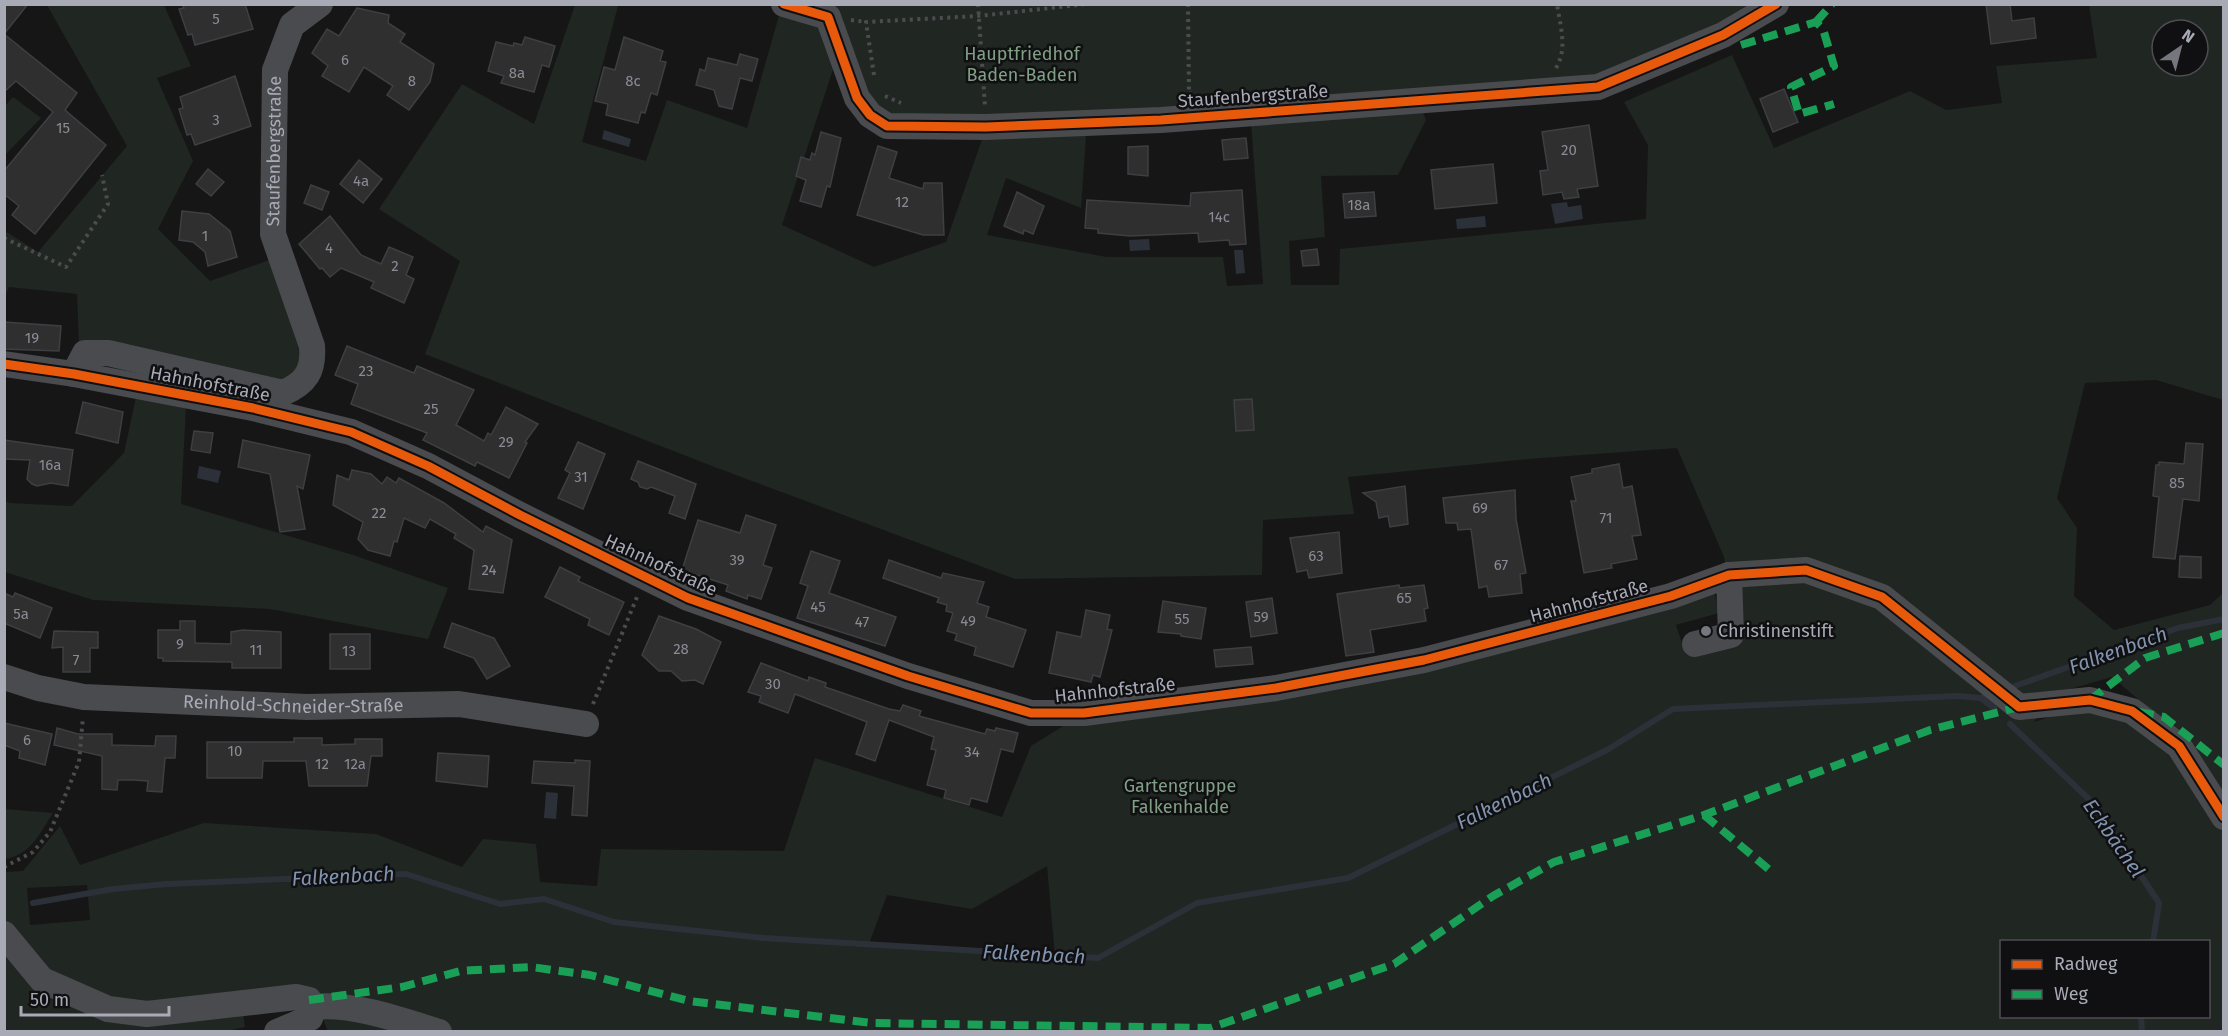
<svg xmlns="http://www.w3.org/2000/svg" width="2228" height="1036" viewBox="0 0 2228 1036" font-family="'Fira Sans',sans-serif">
<rect width="100%" height="100%" fill="#161616"/>
<g fill="#202621" fill-rule="evenodd">
<polygon points="47,5 164,5 191,66 157,78 193,161 158,229 210,281 275,258 312,346 298,387 79,346 77,294 9,287 5,296 5,231 38,252 127,146"/>
<path d="M575,5L618,6L582,142L646,161L667,100L747,128L782,5H1776L1598,87L1087,122L1081,208L1006,178L987,235L1107,257H1223L1227,286L1263,284L1251,122L1422,110L1426,120L1398,175L1321,176L1325,237L1289,241L1291,285H1339L1340,249L1646,219L1648,145L1624,102L1732,55L1774,148L1910,91L1946,110L2002,103L1996,66L2097,58L2089,5H2223V400L2156,380L2085,383L2057,498L2077,528L2074,596L2114,630L2210,605L2223,593V1031L328,1032L318,1005L241,1000L245,1027L228,1031L5,1032V872L23,871L60,826L80,865L204,823L376,834L462,867L483,839L536,844L540,882L597,886L601,849L784,851L815,758L1002,817L1031,746L1084,713L1276,688L1712,581L1719,613L1676,625L1686,655L1739,645L1724,557L1677,448L1528,459L1348,477L1354,514L1263,520L1262,575L1015,579L712,466L425,354L460,261L379,209L462,84L534,124ZM2162,30H2198V66H2162ZM839,51L887,126L986,128L946,242L874,267L782,225ZM2112,677L2192,745L2099,708L2065,712L2034,722L2049,695ZM1047,866L1055,956L869,944L887,895L972,909ZM87,885L90,920L30,925L27,888ZM2002,942H2208V1016H2002Z"/>
<polygon points="13,97 41,118 5,155 5,106"/>
<polygon points="136,397 186,405 181,504 353,555 448,588 428,639 270,609 93,600 5,572 4,500 9,503 72,506 124,453"/>
<path d="M5,809L53,813C40,833 31,855 5,859Z"/>
</g>
<g fill="#2c3139">
<polygon points="604,130 631,139 629,147 602,139"/>
<polygon points="1567,202 1568,207 1581,205 1583,219 1555,224 1551,204"/>
<polygon points="1485,216 1486,227 1457,229 1456,219"/>
<polygon points="1149,239 1150,250 1130,251 1129,240"/>
<polygon points="1234,250 1243,250 1245,273 1236,274"/>
<polygon points="199,466 221,471 218,483 197,478"/>
<polygon points="546,792 558,793 556,819 544,818"/>
</g>
<g fill="none" stroke-linecap="round" stroke-linejoin="round">
<g stroke="#2c3139" stroke-width="6">
<polyline points="2015,686 2178,628 2224,619"/>
<polyline points="1981,698 1994,708"/>
<polyline points="2010,724 2093,803 2159,903 2153,942"/>
<polyline points="33,903 113,889 167,884 406,874 500,904 544,899 614,922 763,938 1098,958 1197,903 1348,878 1607,750 1673,709 1957,696 1981,698 1989,695"/>
<polyline points="2141,1016 2142,1032"/>
</g>
</g>
<g fill="#2f2f30" stroke="#3e3f42" stroke-width="1.5">
<polygon points="4,4 28,4 4,34"/>
<polygon points="182,4 245,4 253,29 195,45 192,34 188,35 179,9 184,8"/>
<polygon points="1986,4 2010,4 2012,21 2034,18 2036,38 1991,44"/>
<polygon points="357,8 389,15 388,23 405,34 400,42 434,64 430,82 409,110 387,95 393,86 364,67 349,92 322,76 328,66 312,53 327,29 339,36"/>
<polygon points="4,34 77,93 65,110 106,145 35,234 12,215 19,206 4,194 4,171 53,112 16,81 4,92"/>
<polygon points="525,37 555,46 549,67 542,65 534,92 501,83 504,76 488,71 496,42 513,46 514,43 522,45"/>
<polygon points="624,37 663,51 660,61 666,62 657,95 651,93 645,113 641,112 638,123 606,115 608,104 595,101 604,67 615,70"/>
<polygon points="740,54 758,59 752,81 740,78 732,109 719,106 714,90 696,85 700,69 705,71 708,58 737,65"/>
<polygon points="235,76 251,126 195,145 191,134 187,135 179,109 183,108 180,97"/>
<polygon points="1784,89 1798,122 1773,132 1760,99"/>
<polygon points="1589,125 1598,186 1577,189 1579,197 1564,199 1562,192 1543,195 1540,171 1548,170 1542,132"/>
<polygon points="821,132 841,138 830,187 827,186 821,207 800,201 806,180 796,176 801,157 810,160 812,153 815,155"/>
<polygon points="1246,138 1248,158 1224,160 1222,140"/>
<polygon points="878,146 897,152 889,178 923,189 924,183 942,183 944,235 923,235 857,215"/>
<polygon points="1148,146 1148,176 1128,174 1128,147"/>
<polygon points="359,160 382,179 363,203 340,184"/>
<polygon points="1493,164 1497,203 1435,209 1431,170"/>
<polygon points="208,169 224,182 211,196 196,184"/>
<polygon points="311,185 329,192 322,210 304,203"/>
<polygon points="1242,190 1246,244 1230,245 1229,240 1199,242 1198,233 1130,236 1098,233 1098,229 1085,228 1087,200 1190,206 1191,193"/>
<polygon points="1017,192 1044,206 1033,234 1024,230 1023,234 1004,226"/>
<polygon points="1374,192 1376,216 1345,218 1343,194"/>
<polygon points="182,211 209,214 230,231 237,257 208,266 205,252 193,242 179,240"/>
<polygon points="330,216 361,255 381,264 389,247 413,257 406,275 414,279 404,303 371,288 374,282 341,268 330,277 322,268 320,269 299,244"/>
<polygon points="1317,249 1319,265 1303,266 1301,251"/>
<polygon points="4,322 61,326 59,351 4,349"/>
<polygon points="347,346 414,373 417,366 474,390 456,425 484,441 488,433 491,435 506,407 538,424 525,442 527,443 509,478 477,462 475,466 423,440 427,433 351,404 358,384 335,375"/>
<polygon points="1252,399 1254,430 1236,431 1234,400"/>
<polygon points="83,402 123,412 118,443 76,433"/>
<polygon points="194,431 213,433 210,453 191,450"/>
<polygon points="4,440 73,450 68,486 51,483 37,486 32,484 27,479 30,460 4,459"/>
<polygon points="243,440 310,455 303,489 297,486 305,529 280,532 270,474 238,467"/>
<polygon points="578,442 605,454 583,509 558,498 570,473 565,470"/>
<polygon points="2186,443 2203,444 2199,501 2183,499 2175,559 2153,557 2159,497 2153,496 2156,465 2159,465 2159,462 2184,464"/>
<polygon points="638,461 696,484 685,519 669,513 675,496 651,487 647,489 640,487 638,482 631,479"/>
<polygon points="1619,464 1623,488 1632,486 1641,535 1632,536 1637,559 1611,564 1612,568 1584,573 1571,501 1576,501 1571,477 1592,473 1592,469"/>
<polygon points="352,470 371,474 382,484 387,477 396,483 399,478 444,503 483,532 486,526 512,540 503,593 469,589 474,550 454,538 456,534 430,519 425,528 404,518 397,542 394,541 390,556 368,550 358,539 363,522 333,505 337,475 349,480"/>
<polygon points="1405,486 1408,524 1390,527 1388,516 1379,518 1376,502 1363,493"/>
<polygon points="1515,490 1516,519 1526,573 1520,574 1522,593 1489,597 1487,586 1479,588 1471,529 1458,530 1457,523 1446,523 1443,498"/>
<polygon points="746,515 776,525 763,565 772,568 761,599 748,595 747,599 726,591 728,585 682,570 698,520 740,533"/>
<polygon points="1339,532 1342,573 1309,578 1307,570 1297,572 1290,538"/>
<polygon points="811,551 840,561 829,593 896,617 885,646 797,618 808,586 800,583"/>
<polygon points="2180,556 2201,557 2201,578 2179,577"/>
<polygon points="889,560 941,578 943,573 984,582 977,603 989,607 986,617 1026,630 1013,667 974,655 976,647 955,640 957,634 947,631 953,613 946,611 947,605 937,602 939,598 883,578"/>
<polygon points="560,567 580,577 578,581 624,602 609,635 588,625 590,619 545,597"/>
<polygon points="1399,585 1400,588 1424,585 1428,608 1424,609 1426,621 1370,630 1374,652 1346,656 1337,594"/>
<polygon points="4,593 13,597 15,593 52,608 40,638 4,623"/>
<polygon points="1272,598 1277,633 1251,637 1246,602"/>
<polygon points="1163,601 1206,608 1201,639 1181,636 1181,634 1158,632"/>
<polygon points="1086,610 1110,615 1107,629 1112,630 1100,677 1093,675 1091,682 1049,673 1057,632 1081,637"/>
<polygon points="659,616 696,629 721,642 703,684 695,680 682,681 671,671 659,671 642,655"/>
<polygon points="180,621 195,621 195,643 231,644 231,632 243,630 281,632 281,668 232,668 232,662 163,661 163,658 158,658 158,630 180,630"/>
<polygon points="452,623 494,638 510,666 487,679 474,658 444,647"/>
<polygon points="54,631 98,632 98,648 90,648 90,672 63,672 63,647 52,648"/>
<rect x="330" y="634" width="40" height="35"/>
<polygon points="1251,647 1253,664 1216,667 1214,650"/>
<polygon points="761,663 808,681 809,677 826,683 825,687 889,709 900,711 903,705 921,711 919,716 985,734 987,729 995,731 996,728 1018,733 1013,752 1001,749 987,802 971,798 969,805 944,798 946,790 927,785 936,750 931,749 934,737 889,720 875,761 856,754 867,722 795,694 788,713 759,702 761,696 748,692"/>
<polygon points="4,723 52,734 45,765 19,758 20,751 4,745"/>
<polygon points="57,728 78,734 112,734 112,745 155,746 156,736 176,736 175,758 165,758 162,792 147,791 148,781 133,780 118,780 117,790 102,789 102,756 54,745"/>
<polygon points="294,738 322,738 322,745 355,744 355,739 382,739 382,756 371,756 367,786 309,786 306,761 263,761 262,778 207,778 207,742 294,742"/>
<polygon points="438,753 489,756 487,787 436,781"/>
<polygon points="575,760 590,761 587,816 572,815 574,786 532,783 534,761 575,763"/>
</g>
<g fill="none" stroke-linecap="round" stroke-linejoin="round">
<g stroke="#4c4c50" stroke-width="4" stroke-dasharray="3 4.5" stroke-linecap="butt">
<polyline points="978,4 985,106"/>
<polyline points="1188,4 1189,94 1193,93"/>
<polyline points="851,20 866,22"/>
<path d="M1556,68C1568,49 1560,25 1557,4"/>
<polyline points="874,75 866,22 978,16 1087,4"/>
<polyline points="885,96 901,103"/>
<polyline points="4,238 66,267 108,204 102,175"/>
<polyline points="4,263 4,268"/>
<polyline points="593,704 637,597"/>
<polyline points="4,867 33,852 50,832 79,762 83,717"/>
</g>
<g stroke="#4a4b4e" stroke-width="26">
<polyline points="784,4 828,17 857,98 870,115 887,126 986,127 1161,120 1598,87 1723,35 1776,4"/>
<polyline points="4,364 74,374 253,408 351,432 428,466 520,515 688,598 908,676 1031,713 1084,713 1276,688 1424,660 1671,596 1729,575 1806,570 1882,597 2019,707 2090,700 2132,711 2179,746 2224,817"/>
<path id="s1" d="M74,374L85,353H108L283,393C306,383 314,371 312,346L273,234L275,70L292,25L320,4"/>
<polyline points="1695,644 1731,635 1729,575"/>
<path id="s2" d="M4,677L38,688L84,697L307,707L459,704L586,724"/>
<polyline points="4,934 42,980 108,1009 147,1014 296,997 309,1000 314,1007"/>
<path d="M314,1007C350,1002 404,1021 439,1032"/>
<polyline points="277,1032 310,1018 314,1007"/>
</g>
<g stroke="#1a9f57" stroke-width="8" stroke-dasharray="15 8" stroke-linecap="butt">
<polyline points="1816,22 1832,4"/>
<polyline points="1741,45 1816,22 1823,29 1834,66 1791,87 1799,114 1834,104"/>
<polyline points="2090,700 2145,658 2224,633"/>
<polyline points="2139,712 2164,717 2224,765"/>
<polyline points="1704,815 1772,872"/>
<polyline points="309,1000 402,987 460,971 531,967 590,975 689,1001 871,1023 1210,1028 1394,964 1493,896 1554,862 1704,815 1930,730 2019,707"/>
</g>
<g stroke="#101012" stroke-width="13">
<g id="cycleway">
<polyline points="784,4 828,17 857,98 870,115 887,126 986,127 1161,120 1598,87 1723,35 1776,4"/>
<polyline points="4,364 74,374 253,408 351,432 428,466 520,515 688,598 908,676 1031,713 1084,713 1276,688 1424,660 1671,596 1729,575 1806,570 1882,597 2019,707 2090,700 2132,711 2179,746 2224,817"/>
</g>
</g>
<use href="#cycleway" stroke="#e8590c" stroke-width="9"/>
</g>
<circle fill="#75767e" stroke="#101012" stroke-width="2" cx="1706" cy="631" r="6"/>
<g text-anchor="middle" dominant-baseline="central" stroke-width="5" stroke-linejoin="round" paint-order="stroke">
<g font-size="15" fill="#8a8b94">
<text x="216" y="19">5</text>
<text x="345" y="60">6</text>
<text x="517" y="73">8a</text>
<text x="412" y="81">8</text>
<text x="633" y="81">8c</text>
<text x="216" y="120">3</text>
<text x="63" y="128">15</text>
<text x="1569" y="150">20</text>
<text x="361" y="181">4a</text>
<text x="902" y="202">12</text>
<text x="1359" y="205">18a</text>
<text x="1219" y="217">14c</text>
<text x="205" y="236">1</text>
<text x="329" y="248">4</text>
<text x="395" y="266">2</text>
<text x="32" y="338">19</text>
<text x="366" y="371">23</text>
<text x="431" y="409">25</text>
<text x="506" y="442">29</text>
<text x="50" y="465">16a</text>
<text x="581" y="477">31</text>
<text x="2177" y="483">85</text>
<text x="1480" y="508">69</text>
<text x="379" y="513">22</text>
<text x="1606" y="518">71</text>
<text x="1316" y="556">63</text>
<text x="737" y="560">39</text>
<text x="1501" y="565">67</text>
<text x="489" y="570">24</text>
<text x="1404" y="598">65</text>
<text x="818" y="607">45</text>
<text x="21" y="614">5a</text>
<text x="1261" y="617">59</text>
<text x="1182" y="619">55</text>
<text x="968" y="621">49</text>
<text x="862" y="622">47</text>
<text x="180" y="644">9</text>
<text x="681" y="649">28</text>
<text x="256" y="650">11</text>
<text x="349" y="651">13</text>
<text x="76" y="660">7</text>
<text x="773" y="684">30</text>
<text x="27" y="740">6</text>
<text x="235" y="751">10</text>
<text x="972" y="752">34</text>
<text x="322" y="764">12</text>
<text x="355" y="764">12a</text>
</g>
<g font-size="18" fill="#80a086" stroke="#101012">
<text x="1022" y="54">Hauptfriedhof<tspan x="1022" dy="21">Baden-Baden</tspan></text>
<text x="1180" y="786">Gartengruppe<tspan x="1180" dy="21">Falkenhalde</tspan></text>
</g>
<g font-size="18" fill="#a8aab6" stroke="#101012">
<text transform="translate(1253 96) rotate(-4)">Staufenbergstraße</text>
<text stroke="none"><textPath href="#s1" startOffset="488">Staufenbergstraße</textPath></text>
<text transform="translate(210 384) rotate(11)">Hahnhofstraße</text>
<text transform="translate(661 565) rotate(25)">Hahnhofstraße</text>
<text transform="translate(1589 601) rotate(-15)">Hahnhofstraße</text>
<text transform="translate(1115 690) rotate(-6)">Hahnhofstraße</text>
<text stroke="none"><textPath href="#s2" startOffset="292">Reinhold-Schneider-Straße</textPath></text>
</g>
<g font-size="18" fill="#a8aab6" stroke="#101012" text-anchor="start">
<text x="1718" y="631">Christinenstift</text>
</g>
<g font-size="20" font-style="italic" fill="#8194af" stroke="#101012">
<text transform="translate(2118 650) rotate(-20)">Falkenbach</text>
<text transform="translate(1504 801) rotate(-26)">Falkenbach</text>
<text transform="translate(2114 838) rotate(55)">Eckbächel</text>
<text transform="translate(343 876) rotate(-3)">Falkenbach</text>
<text transform="translate(1034 954) rotate(3)">Falkenbach</text>
</g>
</g>
<rect width="2228" height="1036" fill="none" stroke="#a8aab6" stroke-width="12"/>
<rect x="2000" y="940" width="210" height="78" fill="#101012" stroke="#4d4e54" stroke-width="1.5"/>
<rect x="2012" y="960" width="30" height="9" fill="#e8590c" stroke="#4d4e54" stroke-width="1.5"/>
<text x="2054" y="970" font-size="18" fill="#a8aab6">Radweg</text>
<rect x="2012" y="990" width="30" height="9" fill="#1a9f57" stroke="#4d4e54" stroke-width="1.5"/>
<text x="2054" y="1000" font-size="18" fill="#a8aab6">Weg</text>
<g transform="translate(2180 48) rotate(35)"><circle r="28" fill="#101012" stroke="#4d4e54" stroke-width="1.5"/>
<path d="M0-4.5L10 22L0 15L-10 22Z" fill="#75767e"/>
<text y="-9" font-size="16" font-weight="bold" text-anchor="middle" fill="#a8aab6">N</text>
</g>
<path d="M21 1006v9h148v-9" fill="none" stroke="#a8aab6" stroke-width="3"/>
<text x="30" y="1006" font-size="18" fill="#a8aab6" stroke="#101012" stroke-width="4.5" paint-order="stroke">50 m</text>
</svg>
